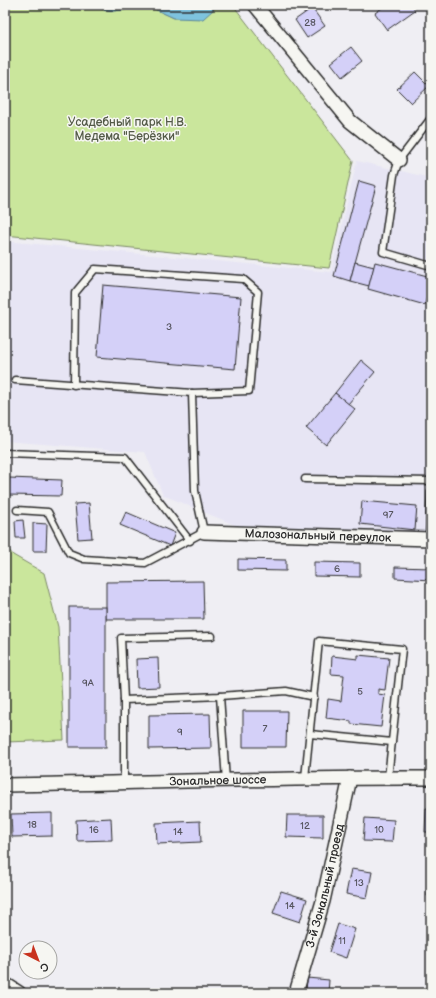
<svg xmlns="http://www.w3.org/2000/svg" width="436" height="998" viewBox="0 0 436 998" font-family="'Balsamiq Sans',sans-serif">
<rect width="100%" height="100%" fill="#efeef3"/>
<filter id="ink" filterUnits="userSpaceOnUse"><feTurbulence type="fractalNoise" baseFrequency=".025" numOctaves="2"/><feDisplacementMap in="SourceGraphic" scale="8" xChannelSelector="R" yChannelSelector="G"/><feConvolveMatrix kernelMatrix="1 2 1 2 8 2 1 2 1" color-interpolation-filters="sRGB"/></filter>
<g filter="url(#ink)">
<polygon fill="#e7e5f4" points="357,161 431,178 431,532 235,525 163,495 145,452 5,441 5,241 331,272"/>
<g fill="#cae69c" stroke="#7a8864">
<polygon points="5,5 82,5 113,11 150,7 174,18 214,9 214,5 233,5 353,161 329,268 5,235"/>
<polygon points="5,545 13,555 44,573 58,627 64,740 5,742"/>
</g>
<polygon fill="#7ec3de" stroke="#5d8696" points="83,5 214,5 214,9 203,19 174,18 150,7 113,11"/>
<g fill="#d4d0f8" stroke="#2b2b2b">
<polygon points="386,5 412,5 415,10 387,30 375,13"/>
<polygon points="312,8 325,26 307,38 295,20"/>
<polygon points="351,47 362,61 342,77 331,63"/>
<polygon points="415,72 429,86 411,103 397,89"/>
<polygon points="359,181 376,186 350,281 334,276"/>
<polygon points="355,262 374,267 369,286 350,281"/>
<polygon points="375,262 431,277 425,305 368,289"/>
<polygon points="103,285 241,297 235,369 97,357"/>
<polygon points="361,360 375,372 348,404 335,393"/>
<polygon points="335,393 355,409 326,445 306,428"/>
<polygon points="9,478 62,480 61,496 8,495"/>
<polygon points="362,501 417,506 415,530 360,524"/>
<polygon points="89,503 92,538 78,539 75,504"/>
<polygon points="126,512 175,533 170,546 120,525"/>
<polygon points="23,520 25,538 16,538 15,521"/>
<polygon points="33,523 47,524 46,551 33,551"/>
<polygon points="238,559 286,560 286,571 238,570"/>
<polygon points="314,562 360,563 360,577 314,576"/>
<polygon points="395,567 431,568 431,580 395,578"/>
<polygon points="203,581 204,619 106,619 106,582"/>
<rect x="69" y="607" width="37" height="140"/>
<polygon points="358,655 389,658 385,690 378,689 378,694 385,695 381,727 351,724 351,721 326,718 328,699 341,701 344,675 331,674 332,656 358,659"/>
<polygon points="158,658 159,687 137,688 136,659"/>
<polygon points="243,711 287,711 286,747 243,747"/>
<polygon points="210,714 211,748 149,749 149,715"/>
<polygon points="426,808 431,809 431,832 425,832"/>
<polygon points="52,813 52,836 12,837 11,814"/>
<polygon points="287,815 323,815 323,838 286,837"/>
<polygon points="111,818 112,840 77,841 76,820"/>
<polygon points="365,818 394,820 392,842 363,841"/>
<polygon points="200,821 201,842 157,844 156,823"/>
<polygon points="429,868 431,868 431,896 427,896"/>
<polygon points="351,869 372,872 367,898 346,894"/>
<polygon points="281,891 307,899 300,922 273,913"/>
<polygon points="338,924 355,929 346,958 329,952"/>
<polygon points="307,978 329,980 328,993 306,993"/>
</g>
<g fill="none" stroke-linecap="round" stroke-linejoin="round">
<g stroke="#2b2b2b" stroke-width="9">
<g id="lane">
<polyline points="431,118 399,160 394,175 383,252 431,266"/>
<polyline points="15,380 192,393 195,491 204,532 145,563 84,559 69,553 48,512 17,510"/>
<polyline points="74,385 75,293 95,269 243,279 258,292 249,391 192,393"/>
<polyline points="5,453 125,457 190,541"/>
<polyline points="305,479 431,481"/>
<polyline points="429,539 431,491"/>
<polyline points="220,696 226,781"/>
<polyline points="124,700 121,638 212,636"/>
<polyline points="310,734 392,742"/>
<polyline points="305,778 319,641 402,649 388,778"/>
<polyline points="124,783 124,700 220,696 286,691 314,697"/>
</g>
</g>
<g stroke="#2b2b2b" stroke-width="16">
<g id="street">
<polyline points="255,5 350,121 399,160"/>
<path id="s1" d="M204,532L431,539"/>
<path id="s2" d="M5,785C147,783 289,777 431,778"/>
<polyline points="5,984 19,993"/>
<path id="s3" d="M296,993L323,901L350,778"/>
</g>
</g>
<use href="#lane" stroke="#f6f6f2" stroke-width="6"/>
<use href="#street" stroke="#f6f6f2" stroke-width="13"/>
</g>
</g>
<g text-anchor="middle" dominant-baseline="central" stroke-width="3" stroke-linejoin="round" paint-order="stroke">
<g font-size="10" fill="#55545e">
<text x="310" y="23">28</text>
<text x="169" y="327">3</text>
<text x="388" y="515">97</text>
<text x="337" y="569">6</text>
<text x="88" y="683">9А</text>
<text x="360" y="692">5</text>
<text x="265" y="729">7</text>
<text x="180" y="732">9</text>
<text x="32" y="825">18</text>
<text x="305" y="826">12</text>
<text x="94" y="830">16</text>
<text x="379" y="830">10</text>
<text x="178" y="832">14</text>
<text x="359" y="883">13</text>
<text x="290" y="906">14</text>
<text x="342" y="941">11</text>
</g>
<g font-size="12" fill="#535a47" stroke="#f6f6f2">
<text x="127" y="122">Усадебный парк Н.В.<tspan x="127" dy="14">Медема "Берёзки"</tspan></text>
</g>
<g font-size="12" fill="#2b2b2b" stroke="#f6f6f2">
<text stroke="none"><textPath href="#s1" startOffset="114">Малозональный переулок</textPath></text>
<text stroke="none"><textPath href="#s2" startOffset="213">Зональное шоссе</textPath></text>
<text stroke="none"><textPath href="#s3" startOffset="111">3-й Зональный проезд</textPath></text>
</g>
</g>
<rect width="436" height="998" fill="none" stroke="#f6f6f2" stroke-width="20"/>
<rect x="10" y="10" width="416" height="978" fill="none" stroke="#2b2b2b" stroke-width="1.5" filter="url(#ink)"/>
<g transform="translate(38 960) rotate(138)"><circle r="19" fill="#f6f6f2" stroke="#a5a5a2"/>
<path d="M0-3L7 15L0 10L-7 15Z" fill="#c8321e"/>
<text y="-6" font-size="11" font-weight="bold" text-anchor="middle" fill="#2b2b2b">С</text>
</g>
</svg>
